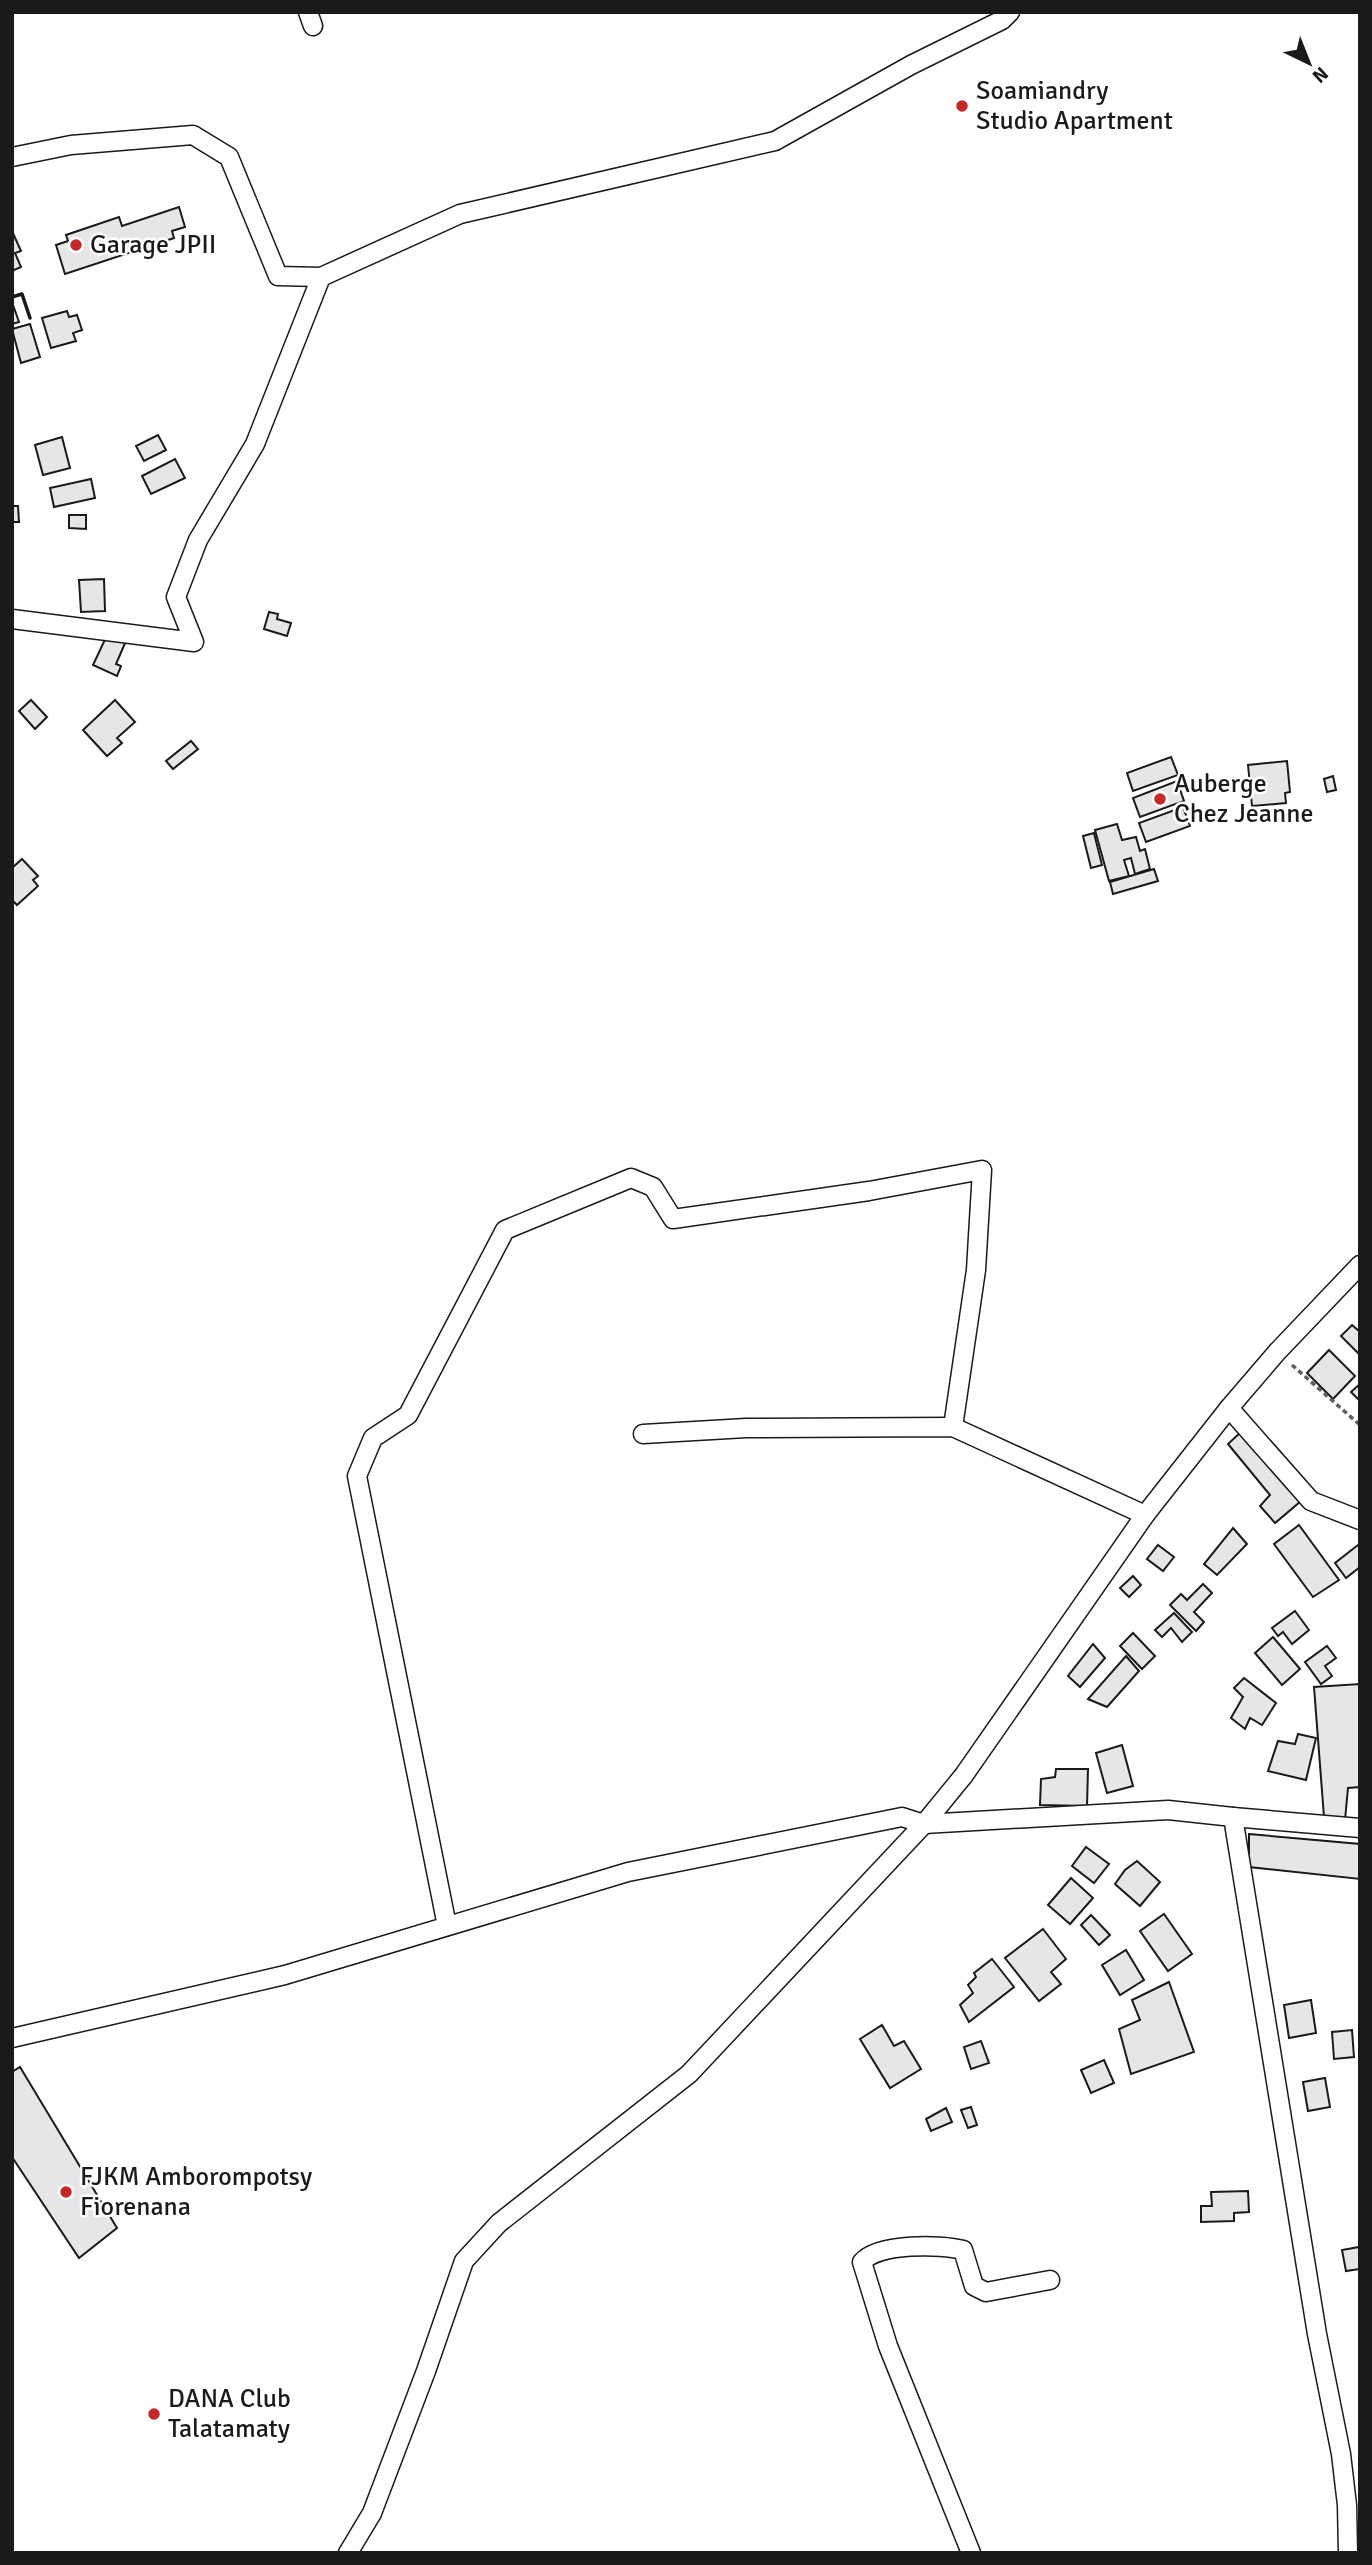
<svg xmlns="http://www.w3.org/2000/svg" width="1372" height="2565" viewBox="0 0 1372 2565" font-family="Signika,sans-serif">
<rect width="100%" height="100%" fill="#fff"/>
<g fill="#e6e6e6" stroke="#1a1a1a" stroke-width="2">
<polygon points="179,207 185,227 172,231 174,238 65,274 56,245 68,241 66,235 119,217 122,226"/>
<polygon points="12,231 21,251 15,253 21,267 12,271"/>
<polygon points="12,302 19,322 12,324"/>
<polygon points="67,311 69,317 77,315 82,330 73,333 76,341 51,348 42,318"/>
<polygon points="30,324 40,357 21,363 12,329"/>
<polygon points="158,435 166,450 144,461 136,446"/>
<polygon points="62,437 70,468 43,475 35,445"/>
<polygon points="175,459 185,478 151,494 142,476"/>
<polygon points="91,479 95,498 54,507 50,488"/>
<polygon points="12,506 18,506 19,522 12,522"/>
<polygon points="69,515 86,515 86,529 69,528"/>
<polygon points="104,579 105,611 81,612 79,580"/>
<polygon points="269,612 278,614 277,619 291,623 287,636 264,629"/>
<polygon points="108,633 126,641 116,664 121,666 117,676 93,665"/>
<polygon points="31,700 47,717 35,729 19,711"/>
<polygon points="115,700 135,722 117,738 122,743 107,756 83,730"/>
<polygon points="191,741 198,749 173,769 166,761"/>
<polygon points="1171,757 1178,775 1133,791 1127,773"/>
<polygon points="1287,761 1290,792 1285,793 1286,803 1252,806 1248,765"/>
<polygon points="1333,776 1336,790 1327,792 1324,779"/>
<polygon points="1177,781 1184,801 1140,817 1133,798"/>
<polygon points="1183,807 1190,826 1146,842 1139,823"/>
<polygon points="1117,824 1122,840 1136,837 1140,851 1145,849 1150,869 1135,874 1131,858 1124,860 1129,876 1109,881 1095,830"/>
<polygon points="1094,833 1102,865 1091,868 1083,836"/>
<polygon points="22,859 38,876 33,880 38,886 17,905 12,900 12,868"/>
<polygon points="1154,869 1158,881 1113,894 1110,882"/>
<polygon points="1352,1325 1360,1332 1360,1355 1341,1336"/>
<polygon points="1329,1350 1355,1376 1333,1399 1307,1373"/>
<polygon points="1360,1384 1360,1401 1351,1392"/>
<polygon points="1243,1430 1301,1501 1275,1523 1260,1506 1270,1495 1228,1444"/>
<polygon points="1299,1525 1339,1580 1313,1597 1274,1544"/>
<polygon points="1233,1528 1247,1544 1217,1575 1204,1564"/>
<polygon points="1158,1545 1174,1557 1163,1571 1147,1559"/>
<polygon points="1358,1545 1360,1547 1360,1567 1346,1578 1335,1563"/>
<polygon points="1133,1576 1141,1585 1129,1597 1120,1588"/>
<polygon points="1203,1584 1212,1593 1194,1612 1204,1622 1196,1631 1170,1605 1181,1594 1187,1600"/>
<polygon points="1295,1611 1309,1630 1292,1644 1283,1632 1278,1636 1272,1628"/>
<polygon points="1174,1613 1192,1632 1182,1642 1171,1628 1162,1637 1155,1630"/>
<polygon points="1133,1633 1155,1656 1142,1669 1120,1646"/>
<polygon points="1273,1637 1300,1669 1282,1685 1255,1653"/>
<polygon points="1093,1644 1105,1658 1080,1687 1068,1676"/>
<polygon points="1327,1646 1336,1658 1325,1666 1332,1676 1321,1684 1305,1662"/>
<polygon points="1126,1656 1139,1671 1107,1707 1088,1699"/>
<polygon points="1244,1678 1276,1703 1262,1725 1250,1718 1245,1729 1231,1718 1243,1697 1234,1688"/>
<polygon points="1360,1684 1360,1787 1348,1788 1345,1820 1324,1817 1314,1687"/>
<polygon points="1298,1734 1316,1738 1306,1780 1268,1771 1278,1741 1295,1744"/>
<polygon points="1122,1745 1133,1786 1107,1793 1096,1753"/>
<polygon points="1056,1769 1088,1769 1087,1806 1040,1805 1041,1779 1055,1777"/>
<polygon points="1249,1834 1360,1844 1360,1879 1249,1867"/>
<polygon points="1086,1847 1109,1864 1094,1883 1072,1866"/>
<polygon points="1137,1861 1160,1882 1140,1906 1115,1884 1125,1870"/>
<polygon points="1071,1878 1093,1898 1070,1924 1048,1905"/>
<polygon points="1164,1914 1192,1954 1168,1971 1140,1931"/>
<polygon points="1091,1915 1110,1935 1099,1945 1081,1925"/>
<polygon points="1043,1929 1066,1959 1051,1972 1061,1984 1039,2001 1005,1958"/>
<polygon points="1126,1950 1144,1980 1120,1995 1102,1965"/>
<polygon points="992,1959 1014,1987 969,2022 960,2005 973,1993 968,1985 976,1977 974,1973"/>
<polygon points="1169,1982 1194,2052 1131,2074 1119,2029 1140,2020 1132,2000"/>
<polygon points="1311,2000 1316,2033 1289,2038 1284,2005"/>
<polygon points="882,2025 894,2046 904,2041 921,2069 890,2088 860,2039"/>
<polygon points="1352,2030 1354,2057 1334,2059 1332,2032"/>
<polygon points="981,2041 989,2063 971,2069 964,2047"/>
<polygon points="1104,2060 1114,2083 1091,2093 1081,2070"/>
<polygon points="20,2067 117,2228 79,2258 12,2157 12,2072"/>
<polygon points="1325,2078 1330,2107 1308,2111 1303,2082"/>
<polygon points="971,2107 977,2125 968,2128 961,2110"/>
<polygon points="946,2108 952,2122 931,2131 926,2119"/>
<polygon points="1248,2191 1249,2212 1234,2213 1234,2221 1201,2222 1201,2206 1212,2206 1211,2192"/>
<polygon points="1359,2247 1360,2269 1346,2271 1342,2250"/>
</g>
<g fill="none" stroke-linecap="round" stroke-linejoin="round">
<g stroke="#1a1a1a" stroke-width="21">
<g id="minor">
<polyline points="308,12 313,26"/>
<polyline points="12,157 71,145 193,135 229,157 278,276 321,277 460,214 775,141 911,65 1002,20 1010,12"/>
<polyline points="12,619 194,642 176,597 198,540 255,444 321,277"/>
<polyline points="1229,1408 1311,1501 1360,1520"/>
<polyline points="643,1434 746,1428 953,1427 1145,1515"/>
<polyline points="1233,1817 1360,1828"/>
<polyline points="447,1926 357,1476 373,1438 408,1415 505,1230 631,1178 653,1187 673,1219 869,1191 982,1170 976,1270 953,1427"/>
<polyline points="12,2038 285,1975 628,1872 902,1817 924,1824 1168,1810 1233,1817 1317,2334 1341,2454 1347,2505 1348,2553"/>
<polyline points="348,2553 372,2513 426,2371 464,2261 499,2223 689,2074 924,1824 964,1775 1145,1515 1229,1408 1277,1352 1360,1265"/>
<path d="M971,2553L888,2346L862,2262C878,2243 941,2244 963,2250L974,2286L986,2292L1050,2280"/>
</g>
</g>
<polyline stroke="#5f5f5f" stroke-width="3.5" stroke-dasharray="5 3.5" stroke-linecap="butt" points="1292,1365 1360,1425"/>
<use href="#minor" stroke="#fff" stroke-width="18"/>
<polyline stroke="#1a1a1a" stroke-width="3.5" points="12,297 22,294 30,318"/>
</g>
<g fill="#c62828" stroke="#fff" stroke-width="2.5">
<circle cx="962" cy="106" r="7"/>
<circle cx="76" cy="245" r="7"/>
<circle cx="1160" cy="799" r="7"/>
<circle cx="66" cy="2192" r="7"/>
<circle cx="154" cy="2414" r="7"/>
</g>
<g text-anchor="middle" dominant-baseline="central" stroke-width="5" stroke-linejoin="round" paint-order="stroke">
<g font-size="26" fill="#1a1a1a" stroke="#fff" text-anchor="start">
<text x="976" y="91">Soamiandry<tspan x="976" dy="30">Studio Apartment</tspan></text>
<text x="90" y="245">Garage JPII</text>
<text x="1174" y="784">Auberge<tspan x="1174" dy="30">Chez Jeanne</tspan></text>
<text x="80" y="2177">FJKM Amborompotsy<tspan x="80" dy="30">Fiorenana</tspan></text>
<text x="168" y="2399">DANA Club<tspan x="168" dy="30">Talatamaty</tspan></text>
</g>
</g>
<rect width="1372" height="2565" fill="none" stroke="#1a1a1a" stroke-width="28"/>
<g transform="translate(1309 63) rotate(137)" stroke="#ffffff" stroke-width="5" paint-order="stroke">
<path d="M0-5L12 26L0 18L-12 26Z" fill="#1a1a1a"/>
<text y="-10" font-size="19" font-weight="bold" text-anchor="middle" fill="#1a1a1a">N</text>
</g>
</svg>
